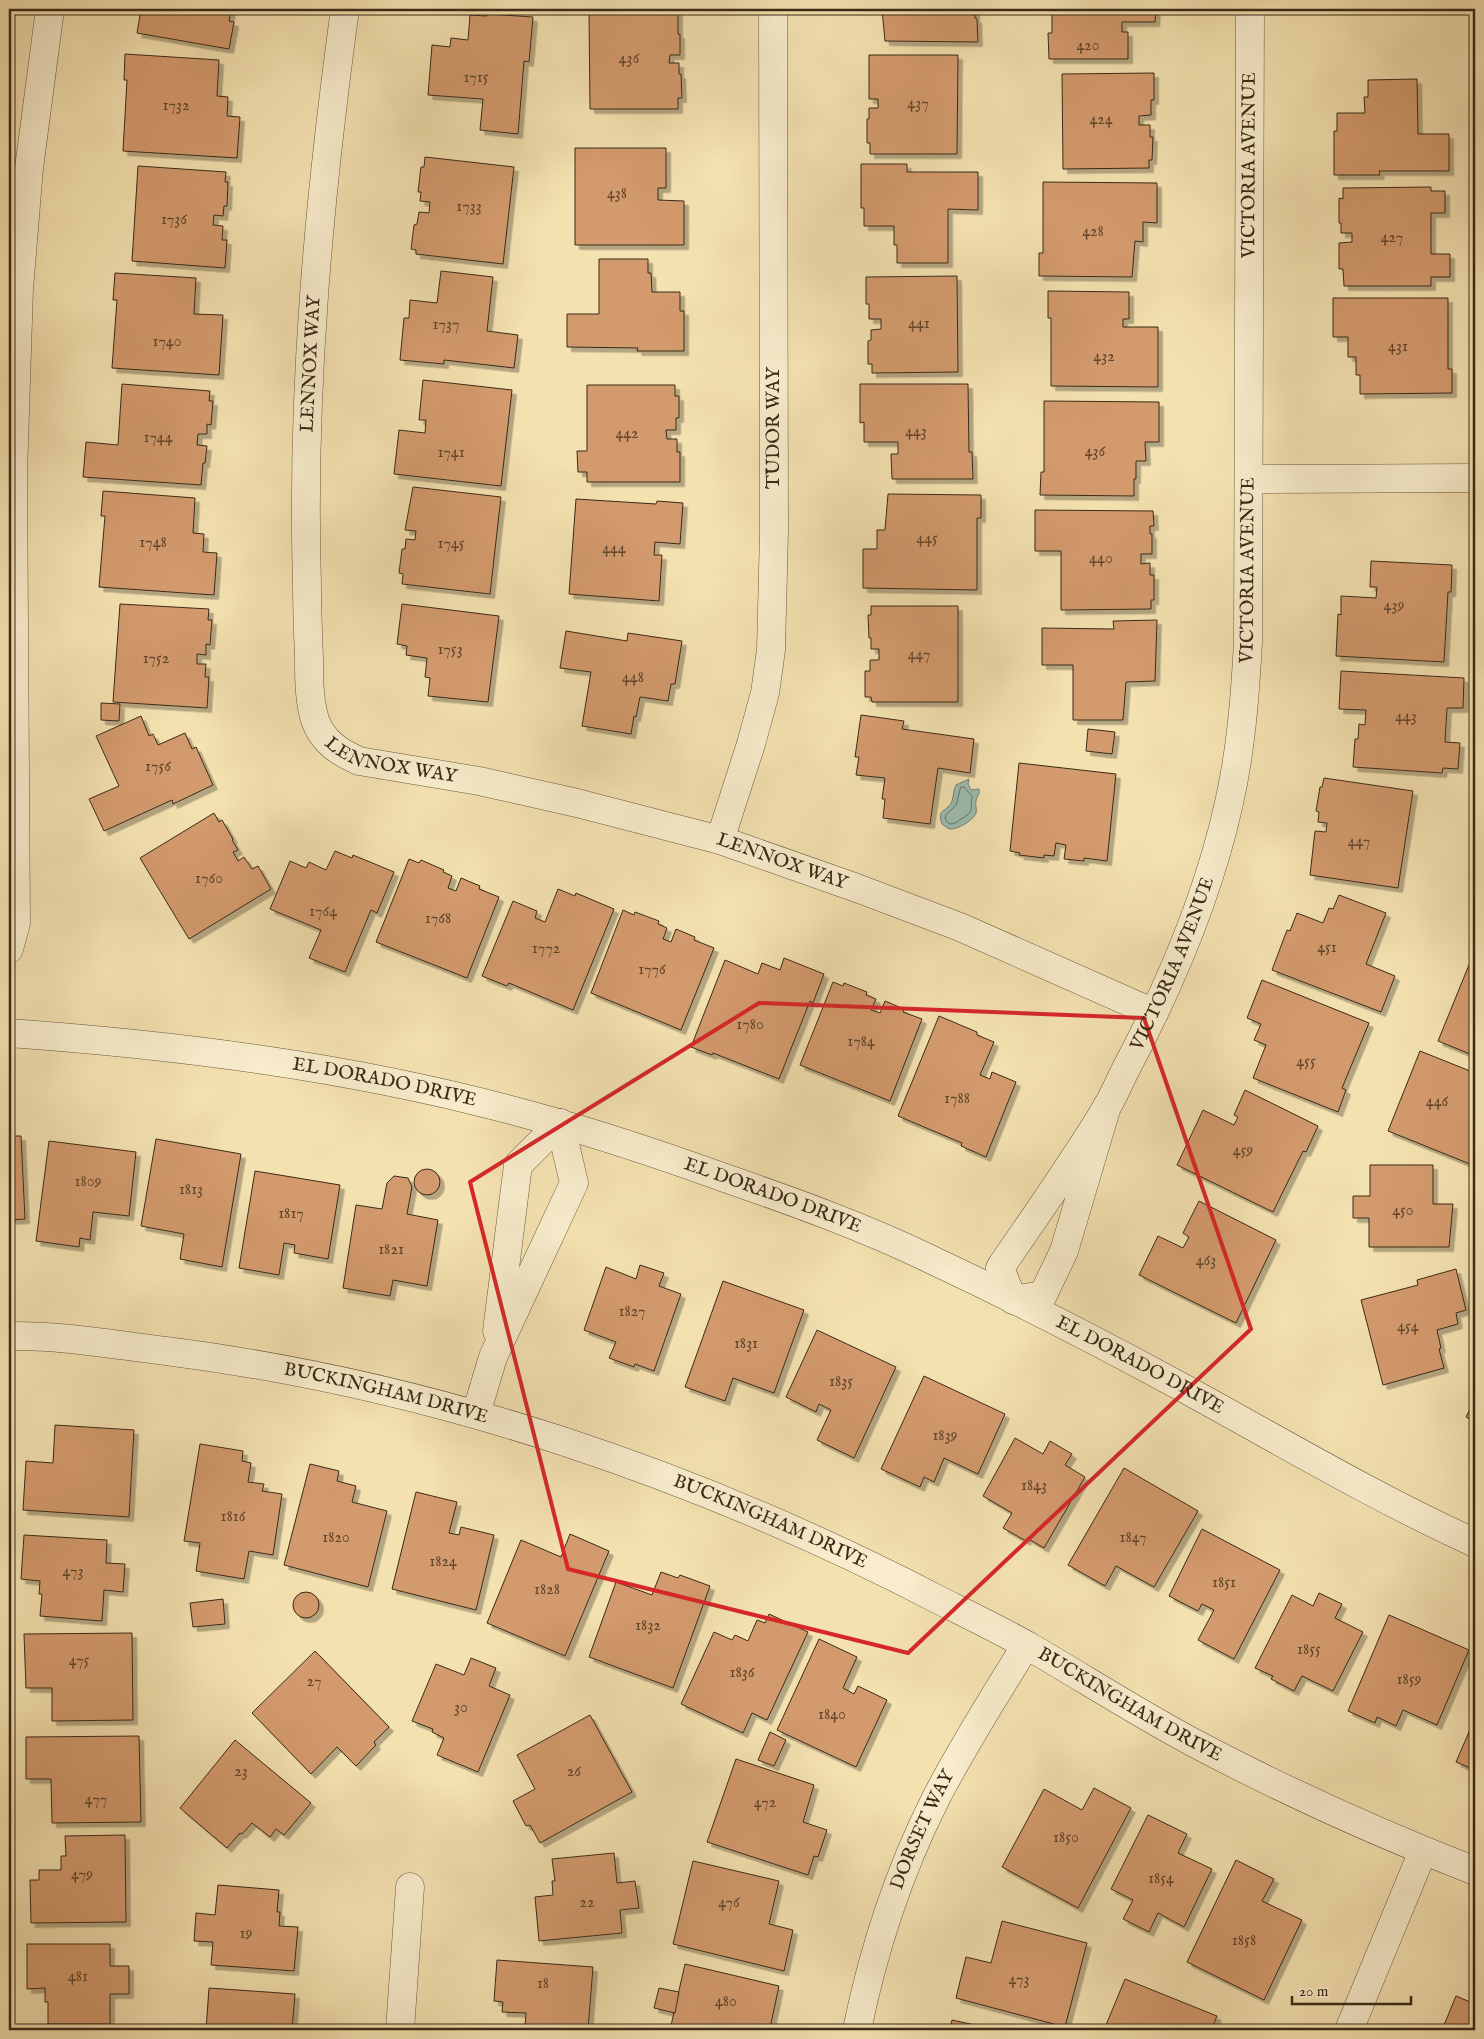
<svg xmlns="http://www.w3.org/2000/svg" width="1484" height="2039" viewBox="0 0 1484 2039" font-family="'IM FELL English',serif">
<defs>
<filter id="shadow"><feDropShadow dx="4.5" dy="4.5" stdDeviation="0" flood-color="#0004"/></filter>
</defs>
<rect width="100%" height="100%" fill="#f4e1b0"/>
<filter id="stains"><feTurbulence type="fractalNoise" baseFrequency=".004" numOctaves="4"/><feColorMatrix values="0 0 0 0 .2 0 0 0 0 .09 0 0 0 0 .02 0 0 0 .5 -.17"/></filter>
<radialGradient id="worn" r=".72"><stop offset=".6" stop-color="#630" stop-opacity="0"/><stop offset="1" stop-color="#630" stop-opacity=".3"/></radialGradient>
<path fill="#9cbcb1" stroke="#748273" d="M969,779L968,784L971,790L979,789C980,795 977,796 976,801C975,805 977,809 976,813C973,821 957,830 949,829L942,824C936,808 948,812 952,801C954,795 953,790 956,785Z"/>
<g fill="none" stroke-linecap="round" stroke-linejoin="round">
<path stroke="#6a7364" stroke-width="1" d="M961,787H964L972,796C970,810 975,811 961,819C957,822 955,824 950,824L946,821L945,816L956,805Z"/>
</g>
<g fill="#d39a6d" stroke="#392a17" filter="url(#shadow)">
<polygon points="141,9 231,9 229,21 234,22 229,49 137,33"/>
<polygon points="882,9 975,9 975,18 977,19 978,42 885,41"/>
<polygon points="1052,9 1156,9 1155,22 1122,22 1122,32 1128,32 1128,59 1049,59 1048,33 1052,33"/>
<polygon points="589,11 678,11 678,34 680,34 680,55 670,55 669,63 679,63 679,74 681,74 682,98 678,98 678,109 590,109"/>
<polygon points="488,14 533,17 529,62 524,61 518,134 480,130 483,99 428,95 432,45 450,47 451,38 468,40 470,15 487,16"/>
<polygon points="125,54 219,60 217,96 228,97 227,116 240,117 237,158 123,151 127,80 124,80"/>
<polygon points="869,55 958,55 957,154 870,154 870,143 867,143 867,119 869,119 869,108 878,108 878,99 869,99"/>
<polygon points="1154,73 1154,100 1151,100 1151,115 1139,116 1139,125 1150,125 1150,137 1153,137 1152,160 1149,160 1149,168 1063,169 1062,74"/>
<polygon points="1417,79 1418,134 1449,134 1449,171 1379,171 1380,175 1334,175 1334,131 1337,131 1337,113 1365,113 1364,97 1368,97 1368,80"/>
<polygon points="575,148 666,148 666,188 658,188 658,200 684,201 684,245 575,245"/>
<polygon points="425,157 514,167 503,264 416,254 416,250 411,249 414,225 417,224 419,212 429,213 430,202 420,201 421,192 418,192 421,167 424,167"/>
<polygon points="861,164 907,164 907,172 978,172 978,210 948,209 948,263 897,263 897,245 894,245 894,226 864,226 864,208 861,208"/>
<polygon points="138,166 226,172 225,182 228,182 227,206 224,206 223,216 214,215 213,225 223,226 222,240 227,240 225,268 132,261"/>
<polygon points="1043,182 1157,183 1157,223 1143,222 1143,242 1135,241 1132,277 1039,276 1039,253 1043,253"/>
<polygon points="1431,187 1431,191 1445,191 1445,213 1431,213 1431,254 1450,254 1450,277 1431,277 1431,286 1344,286 1343,269 1339,269 1339,243 1352,242 1352,233 1341,233 1341,223 1339,223 1339,198 1343,199 1343,188"/>
<polygon points="599,259 648,259 648,273 651,273 652,292 680,292 680,311 684,311 684,351 637,351 638,348 567,347 567,314 599,314"/>
<polygon points="441,271 493,277 487,331 518,335 514,368 444,360 444,364 400,360 404,318 409,318 410,300 437,303"/>
<polygon points="115,273 196,278 194,314 223,315 219,375 112,368 117,300 113,300"/>
<polygon points="957,276 958,372 872,373 872,364 868,364 868,341 871,340 871,330 881,329 881,319 869,319 869,304 866,304 866,277"/>
<polygon points="1048,291 1129,292 1129,319 1123,319 1123,327 1158,327 1158,387 1051,386 1051,318 1048,318"/>
<polygon points="1333,298 1448,298 1448,369 1452,369 1452,393 1360,394 1360,375 1356,375 1356,357 1348,357 1348,337 1333,337"/>
<polygon points="423,380 512,390 501,486 394,474 399,430 425,433 426,420 419,420"/>
<polygon points="122,384 210,391 209,401 213,401 211,425 207,424 207,434 198,434 197,445 207,446 205,463 203,463 201,485 83,477 86,442 118,445"/>
<polygon points="860,384 968,384 969,452 972,452 973,479 892,479 891,454 898,454 898,442 864,442 864,422 860,423"/>
<polygon points="587,385 675,385 675,396 679,396 679,418 676,418 676,430 666,430 667,439 677,439 677,452 680,452 680,482 587,482 587,472 578,472 577,451 587,451"/>
<polygon points="1044,401 1159,402 1159,442 1145,442 1146,461 1136,461 1136,479 1134,479 1134,496 1040,495 1041,472 1044,472"/>
<polygon points="413,487 501,497 490,594 402,584 403,574 399,573 402,549 405,549 406,539 415,540 416,531 405,530"/>
<polygon points="103,491 195,498 193,533 204,534 203,552 217,553 214,595 99,587 105,516 101,516"/>
<polygon points="888,494 981,495 981,518 977,518 977,590 863,588 863,549 877,549 877,530 885,530"/>
<polygon points="576,499 656,504 657,501 683,503 680,544 655,542 654,555 662,555 659,601 569,594"/>
<polygon points="1035,510 1153,511 1154,526 1150,526 1150,534 1152,534 1152,554 1141,554 1141,564 1150,563 1150,575 1154,575 1154,600 1151,600 1151,609 1061,610 1061,551 1035,551"/>
<polygon points="1371,561 1452,565 1451,592 1448,592 1444,662 1336,656 1338,614 1341,615 1341,596 1376,598 1377,587 1370,587"/>
<polygon points="120,604 209,609 208,620 212,620 210,645 206,644 206,655 197,654 197,664 206,664 205,677 209,677 207,708 113,702"/>
<polygon points="402,604 499,616 488,702 428,696 430,678 425,677 427,658 406,655 407,646 397,644"/>
<polygon points="871,606 958,606 958,702 872,702 871,697 865,697 865,671 870,671 870,660 879,660 879,649 871,649 871,638 869,638 868,615 871,615"/>
<polygon points="1157,620 1155,681 1126,682 1123,720 1073,720 1073,665 1042,665 1042,628 1114,629 1113,621"/>
<polygon points="566,631 627,641 628,633 682,641 675,684 671,684 668,701 640,697 636,717 634,716 631,734 582,726 591,672 560,668"/>
<polygon points="1341,671 1464,678 1463,708 1447,708 1445,742 1460,743 1458,769 1443,768 1442,773 1353,767 1355,739 1358,739 1359,724 1365,725 1366,710 1339,709"/>
<polygon points="101,703 120,704 119,721 101,720"/>
<polygon points="861,715 904,721 902,729 974,739 970,773 938,768 930,824 883,818 885,799 882,799 885,778 856,775 859,757 855,757"/>
<polygon points="141,716 149,736 153,734 158,745 185,733 192,749 196,747 213,785 173,804 172,800 104,831 89,799 119,786 96,736"/>
<polygon points="1088,729 1115,732 1112,754 1086,751"/>
<polygon points="1019,763 1116,774 1107,861 1084,858 1084,861 1064,859 1066,845 1056,843 1054,856 1044,855 1044,858 1019,855 1020,853 1010,851"/>
<polygon points="1324,778 1413,791 1398,888 1310,875 1315,831 1326,832 1327,823 1318,822 1319,812 1316,811 1320,787 1322,787"/>
<polygon points="214,813 219,822 222,820 233,839 232,840 238,850 233,852 238,861 244,857 252,869 258,866 271,889 189,939 140,858"/>
<polygon points="335,851 352,858 353,855 394,872 377,913 371,910 345,972 309,958 321,930 270,909 290,861 306,868 309,862 326,870"/>
<polygon points="409,859 419,863 421,860 444,870 443,872 452,876 448,888 456,891 461,878 480,886 479,889 499,897 467,978 376,942"/>
<polygon points="558,889 575,896 576,893 614,909 573,1010 509,983 507,986 482,976 513,901 537,911 535,918 545,922"/>
<polygon points="1339,895 1386,913 1366,964 1395,976 1381,1012 1272,970 1287,930 1290,931 1297,913 1323,923 1329,908 1333,909"/>
<polygon points="623,910 634,915 635,912 659,921 658,924 667,928 663,939 671,942 676,929 695,937 694,940 714,948 681,1030 591,993"/>
<polygon points="784,958 824,974 813,1003 810,1001 779,1079 713,1053 712,1055 691,1047 725,960 758,974 762,963 780,970"/>
<polygon points="1471,960 1475,962 1475,1056 1438,1041"/>
<polygon points="1262,980 1369,1023 1342,1088 1346,1090 1338,1112 1253,1078 1266,1045 1254,1040 1261,1024 1247,1018"/>
<polygon points="833,982 843,986 844,983 867,992 866,995 876,999 871,1010 880,1013 885,1001 904,1009 903,1012 922,1019 890,1101 800,1065"/>
<polygon points="939,1016 977,1032 977,1035 994,1042 980,1075 990,1079 992,1072 1016,1082 986,1157 961,1146 962,1143 898,1116"/>
<polygon points="1420,1051 1475,1073 1475,1150 1470,1164 1388,1131"/>
<polygon points="1245,1090 1318,1126 1306,1152 1303,1151 1273,1212 1177,1165 1203,1110 1234,1125 1238,1117 1234,1115"/>
<polygon points="9,1136 21,1136 25,1219 9,1220"/>
<polygon points="156,1139 241,1154 222,1267 180,1259 184,1234 141,1226"/>
<polygon points="49,1141 136,1152 129,1216 93,1212 90,1240 80,1238 79,1247 36,1241"/>
<polygon points="1370,1165 1433,1165 1433,1204 1453,1204 1449,1247 1369,1247 1369,1218 1353,1218 1353,1196 1370,1196"/>
<circle cx="427" cy="1182" r="13"/>
<polygon points="255,1171 340,1185 328,1259 294,1253 295,1245 284,1243 279,1275 239,1268"/>
<polygon points="394,1176 408,1178 412,1187 407,1214 438,1220 427,1286 393,1280 390,1296 343,1288 356,1205 382,1209 387,1183"/>
<polygon points="1199,1201 1276,1240 1236,1323 1139,1275 1158,1236 1183,1248 1189,1237 1183,1233"/>
<polygon points="640,1265 664,1273 659,1286 681,1294 654,1371 635,1364 634,1367 609,1358 616,1342 584,1330 606,1267 636,1279"/>
<polygon points="1456,1269 1466,1310 1456,1313 1458,1324 1437,1330 1441,1348 1439,1349 1444,1368 1383,1385 1361,1300 1418,1285 1417,1280"/>
<polygon points="723,1281 804,1310 774,1393 733,1378 725,1401 685,1387"/>
<polygon points="817,1330 896,1367 854,1458 817,1440 831,1410 819,1404 816,1412 786,1397"/>
<polygon points="924,1376 1005,1414 978,1474 944,1458 934,1482 924,1477 920,1487 881,1469"/>
<polygon points="1475,1399 1475,1422 1466,1417"/>
<polygon points="55,1425 134,1430 129,1517 23,1510 26,1461 53,1463"/>
<polygon points="1015,1438 1043,1454 1050,1441 1072,1454 1065,1465 1085,1477 1044,1548 1027,1538 1026,1541 1003,1528 1012,1513 983,1496"/>
<polygon points="200,1444 243,1451 242,1461 251,1463 248,1482 264,1484 262,1491 282,1494 273,1555 249,1551 244,1579 196,1571 200,1543 184,1541"/>
<polygon points="310,1464 339,1471 337,1481 356,1486 352,1502 387,1511 368,1587 284,1565"/>
<polygon points="1124,1468 1198,1511 1154,1587 1116,1566 1105,1586 1068,1565"/>
<polygon points="416,1492 457,1502 449,1533 459,1535 461,1527 494,1535 476,1610 392,1589"/>
<polygon points="1202,1529 1280,1570 1234,1659 1198,1640 1214,1610 1202,1604 1198,1611 1169,1596"/>
<polygon points="570,1534 609,1551 565,1656 487,1623 521,1540 561,1557"/>
<polygon points="24,1535 107,1540 106,1563 125,1564 123,1592 104,1590 102,1621 40,1616 42,1594 39,1594 40,1581 21,1579"/>
<polygon points="661,1572 678,1578 680,1575 710,1586 673,1688 589,1657 616,1582 652,1595"/>
<circle cx="306" cy="1605" r="13"/>
<polygon points="1319,1593 1342,1604 1335,1618 1363,1632 1333,1691 1302,1676 1294,1691 1271,1679 1273,1676 1255,1668 1292,1595 1313,1606"/>
<polygon points="223,1599 225,1624 193,1627 190,1603"/>
<polygon points="769,1614 808,1632 767,1720 752,1713 743,1733 681,1704 714,1632 732,1640 735,1635 748,1641 757,1620 765,1623"/>
<polygon points="1389,1615 1469,1650 1437,1725 1403,1710 1396,1726 1377,1717 1375,1723 1348,1711"/>
<polygon points="132,1633 133,1720 52,1721 52,1688 26,1688 24,1634"/>
<polygon points="819,1639 857,1657 843,1688 854,1694 858,1686 887,1700 856,1767 777,1730"/>
<polygon points="315,1651 389,1727 374,1742 376,1745 356,1766 337,1747 311,1774 252,1713"/>
<polygon points="471,1658 496,1668 489,1686 510,1695 478,1772 437,1755 444,1738 432,1732 433,1729 412,1721 436,1664 464,1675"/>
<polygon points="590,1715 632,1792 540,1843 530,1825 526,1826 513,1801 535,1789 517,1755"/>
<polygon points="1475,1718 1475,1770 1456,1762"/>
<polygon points="770,1732 786,1740 774,1766 758,1760"/>
<polygon points="139,1736 141,1822 52,1823 51,1779 26,1779 26,1737"/>
<polygon points="235,1740 311,1803 284,1835 276,1829 270,1837 252,1823 242,1834 240,1833 227,1848 180,1808"/>
<polygon points="736,1759 814,1785 803,1822 827,1830 818,1857 814,1856 808,1875 707,1842"/>
<polygon points="1094,1788 1131,1808 1078,1908 1002,1867 1044,1789 1082,1810"/>
<polygon points="1148,1815 1187,1834 1178,1853 1212,1869 1184,1927 1158,1913 1149,1932 1123,1919 1133,1900 1111,1889"/>
<polygon points="125,1835 126,1922 31,1923 30,1880 39,1880 39,1870 61,1870 61,1856 66,1856 65,1836"/>
<polygon points="614,1853 617,1883 635,1881 639,1908 620,1910 622,1933 539,1941 535,1897 553,1895 552,1881 555,1881 552,1859"/>
<polygon points="1236,1860 1274,1879 1262,1901 1302,1920 1264,2000 1187,1962"/>
<polygon points="693,1861 779,1881 769,1924 793,1930 784,1971 673,1944"/>
<polygon points="218,1885 279,1890 277,1912 280,1912 279,1926 298,1927 294,1971 211,1965 213,1942 194,1941 196,1913 215,1915"/>
<polygon points="1002,1921 1087,1943 1065,2027 956,1998 966,1957 991,1963"/>
<polygon points="27,1944 110,1944 110,1966 129,1966 129,1994 110,1994 110,2024 48,2024 48,2002 45,2002 45,1988 27,1989"/>
<polygon points="497,1960 593,1967 588,2030 531,2030 531,2026 525,2026 526,2013 502,2012 503,2002 494,2001"/>
<polygon points="685,1964 779,1986 770,2028 760,2025 759,2030 736,2028 736,2030 670,2030"/>
<polygon points="1125,1979 1217,2016 1211,2030 1104,2030"/>
<polygon points="209,1988 295,1994 292,2030 206,2030"/>
<polygon points="659,1988 679,1992 675,2013 654,2008"/>
<polygon points="1456,1996 1475,2004 1475,2030 1442,2030"/>
<polygon points="952,2020 998,2030 950,2030"/>
</g>
<g fill="none" stroke-linecap="round" stroke-linejoin="round">
<g stroke="#68583d" stroke-width="29">
<g id="minor">
<path id="s1" d="M345,9C319,199 301,392 307,584C307,609 308,633 309,658C309,679 309,700 315,720C323,742 339,752 359,761L479,781L577,803L720,840L854,887L960,927L1154,1013"/>
<polyline points="1249,479 1475,478"/>
<polyline points="720,840 751,744 765,693 771,650 774,532 773,9"/>
<polyline points="9,949 16,923 13,474 19,289 29,168 50,9"/>
<path id="s2" d="M9,1033C176,1045 344,1066 507,1109C580,1128 653,1152 725,1178C794,1202 864,1227 930,1259C1013,1298 1095,1340 1176,1384C1275,1438 1372,1496 1475,1543"/>
<path id="s3" d="M1107,1106L1064,1251L1043,1295L1013,1300L1000,1268C1036,1215 1074,1162 1107,1107C1115,1093 1121,1078 1129,1063C1172,981 1209,894 1229,803C1241,750 1245,697 1248,642L1250,9"/>
<polyline points="497,1331 518,1165 560,1123"/>
<path id="s4" d="M9,1336C61,1335 115,1345 166,1351C436,1385 698,1475 939,1600C969,1615 1000,1630 1030,1647C1085,1679 1138,1713 1194,1743C1285,1791 1380,1834 1475,1871"/>
<polyline points="476,1414 493,1357 574,1183 560,1123"/>
<polyline points="400,2030 410,1887"/>
<path id="s5" d="M857,2030C873,1951 899,1872 935,1800C962,1747 995,1696 1026,1645"/>
<polyline points="1349,2030 1423,1851"/>
</g>
</g>
<use href="#minor" stroke="#f8eccc" stroke-width="28"/>
</g>
<path fill="none" stroke="#d62828" stroke-width="4" stroke-linejoin="round" d="M759,1003L1144,1018L1251,1329L908,1653L568,1569L470,1182Z"/>
<g text-anchor="middle" dominant-baseline="central" stroke-width="4.5" stroke-linejoin="round" paint-order="stroke">
<g font-size="16" fill="#60462c">
<text x="1088" y="46">420</text>
<text x="629" y="59">436</text>
<text x="476" y="78">1715</text>
<text x="918" y="104">437</text>
<text x="176" y="106">1732</text>
<text x="1101" y="120">424</text>
<text x="617" y="194">438</text>
<text x="469" y="207">1733</text>
<text x="174" y="220">1736</text>
<text x="1093" y="232">428</text>
<text x="1392" y="238">427</text>
<text x="919" y="324">441</text>
<text x="446" y="325">1737</text>
<text x="167" y="342">1740</text>
<text x="1398" y="347">431</text>
<text x="1104" y="357">432</text>
<text x="916" y="432">443</text>
<text x="627" y="434">442</text>
<text x="158" y="438">1744</text>
<text x="1095" y="452">436</text>
<text x="451" y="453">1741</text>
<text x="927" y="539">445</text>
<text x="153" y="543">1748</text>
<text x="451" y="544">1745</text>
<text x="614" y="549">444</text>
<text x="1101" y="559">440</text>
<text x="1394" y="606">439</text>
<text x="450" y="650">1753</text>
<text x="919" y="655">447</text>
<text x="156" y="659">1752</text>
<text x="633" y="678">448</text>
<text x="1406" y="717">443</text>
<text x="158" y="767">1756</text>
<text x="1359" y="842">447</text>
<text x="209" y="879">1760</text>
<text x="323" y="912">1764</text>
<text x="438" y="919">1768</text>
<text x="1327" y="948">451</text>
<text x="546" y="949">1772</text>
<text x="652" y="970">1776</text>
<text x="750" y="1025">1780</text>
<text x="861" y="1042">1784</text>
<text x="1306" y="1062">455</text>
<text x="957" y="1099">1788</text>
<text x="1437" y="1102">446</text>
<text x="1243" y="1151">459</text>
<text x="88" y="1182">1809</text>
<text x="191" y="1190">1813</text>
<text x="1403" y="1211">450</text>
<text x="291" y="1214">1817</text>
<text x="391" y="1250">1821</text>
<text x="1206" y="1261">463</text>
<text x="632" y="1312">1827</text>
<text x="1408" y="1327">454</text>
<text x="746" y="1344">1831</text>
<text x="841" y="1382">1835</text>
<text x="945" y="1436">1839</text>
<text x="1034" y="1486">1843</text>
<text x="233" y="1517">1816</text>
<text x="336" y="1538">1820</text>
<text x="1133" y="1538">1847</text>
<text x="443" y="1562">1824</text>
<text x="73" y="1572">473</text>
<text x="1224" y="1583">1851</text>
<text x="547" y="1590">1828</text>
<text x="648" y="1626">1832</text>
<text x="1309" y="1650">1855</text>
<text x="79" y="1661">475</text>
<text x="742" y="1673">1836</text>
<text x="1409" y="1680">1859</text>
<text x="314" y="1682">27</text>
<text x="461" y="1708">30</text>
<text x="832" y="1715">1840</text>
<text x="241" y="1772">23</text>
<text x="574" y="1772">26</text>
<text x="96" y="1800">477</text>
<text x="765" y="1803">472</text>
<text x="1066" y="1838">1850</text>
<text x="82" y="1875">479</text>
<text x="1161" y="1879">1854</text>
<text x="587" y="1903">22</text>
<text x="729" y="1903">476</text>
<text x="246" y="1934">19</text>
<text x="1244" y="1941">1858</text>
<text x="78" y="1977">481</text>
<text x="1019" y="1980">473</text>
<text x="543" y="1984">18</text>
<text x="726" y="2002">480</text>
</g>
<g font-size="19" fill="#392a17" stroke="#f8eccc">
<text stroke="none"><textPath href="#s3" startOffset="1426">VICTORIA AVENUE</textPath></text>
<text transform="translate(311 364) rotate(-87)">LENNOX WAY</text>
<text transform="translate(774 428) rotate(-90)">TUDOR WAY</text>
<text stroke="none"><textPath href="#s3" startOffset="1021">VICTORIA AVENUE</textPath></text>
<text stroke="none"><textPath href="#s1" startOffset="806">LENNOX WAY</textPath></text>
<text stroke="none"><textPath href="#s1" startOffset="1211">LENNOX WAY</textPath></text>
<text stroke="none"><textPath href="#s3" startOffset="616">VICTORIA AVENUE</textPath></text>
<text stroke="none"><textPath href="#s2" startOffset="379">EL DORADO DRIVE</textPath></text>
<text stroke="none"><textPath href="#s2" startOffset="784">EL DORADO DRIVE</textPath></text>
<text stroke="none"><textPath href="#s2" startOffset="1189">EL DORADO DRIVE</textPath></text>
<text stroke="none"><textPath href="#s4" startOffset="382">BUCKINGHAM DRIVE</textPath></text>
<text stroke="none"><textPath href="#s4" startOffset="788">BUCKINGHAM DRIVE</textPath></text>
<text stroke="none"><textPath href="#s4" startOffset="1192">BUCKINGHAM DRIVE</textPath></text>
<text stroke="none"><textPath href="#s5" startOffset="211">DORSET WAY</textPath></text>
</g>
</g>
<rect width="1484" height="2039" fill="none" stroke="#f4e1b0" stroke-width="30"/>
<rect x="10" y="10" width="1464" height="2019" fill="none" stroke="#392a17" stroke-width="2.5"/>
<rect x="15" y="15" width="1454" height="2009" fill="none" stroke="#392a17"/>
<path d="M1292 1996v8h119v-8" fill="none" stroke="#392a17" stroke-width="2.5"/>
<text x="1299" y="1996" font-size="15" fill="#392a17" stroke="#f8eccc" stroke-width="4" paint-order="stroke">20 m</text>
<rect width="100%" height="100%" filter="url(#stains)"/>
<rect width="100%" height="100%" fill="url(#worn)"/>
</svg>
